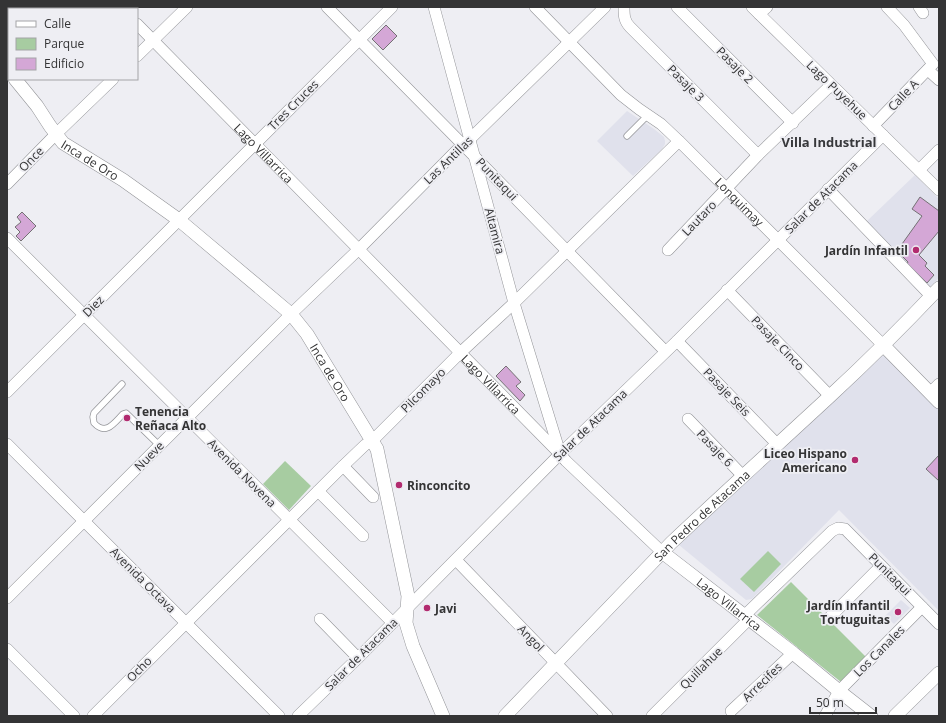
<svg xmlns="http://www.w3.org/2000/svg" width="946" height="723" viewBox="0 0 946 723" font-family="'Open Sans',sans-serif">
<rect width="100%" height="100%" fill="#eeeef3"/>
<g fill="#e0e1ec">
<polygon points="627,111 654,129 664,137 665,141 665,144 662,149 633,176 597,141"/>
<polygon points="915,175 939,199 939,278 929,288 866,222"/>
<polygon points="882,356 886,356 939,409 939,611 839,510 752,599 746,600 679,545"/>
<polygon points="901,600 910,608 894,624 885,616"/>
</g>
<g fill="#a7cca1">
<polygon points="285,461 311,486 289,510 263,484"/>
<polygon points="768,551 781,564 754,592 740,579"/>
<polygon points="791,582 866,657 841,682 757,615"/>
</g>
<g fill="#d4a7d6" stroke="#747174">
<polygon points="386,25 397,36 383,50 372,39"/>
<polygon points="920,197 939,211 939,231 919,255 927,263 925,266 934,275 927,283 907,264 908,262 897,251 922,216 912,209"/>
<polygon points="22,212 36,226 21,241 16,236 20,232 15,227 21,222 17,217"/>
<polygon points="506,366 521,382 516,386 525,395 520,401 496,376"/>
<polygon points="939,455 939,481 926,469"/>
</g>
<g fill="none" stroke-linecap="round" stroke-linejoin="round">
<g stroke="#939498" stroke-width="7">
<g id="service">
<polyline points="627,136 648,115"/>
<path d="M122,384L94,413L93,417L94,423C106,436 114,423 123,414L126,413L160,446"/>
</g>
</g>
<g stroke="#939498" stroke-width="12">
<g id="minor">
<polyline points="120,7 122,9"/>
<polyline points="327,7 474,156 665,351"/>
<polyline points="434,7 514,303 560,453"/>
<path id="s1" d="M535,7L621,95L639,109L661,124L679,141L883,345"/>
<path d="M624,7C624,15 624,21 630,27L758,155"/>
<polyline points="677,7 793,123"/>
<polyline points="752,7 939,190"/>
<polyline points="919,7 923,13"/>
<polyline points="759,14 767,7"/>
<path id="s2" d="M137,24L560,454L566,461L662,552"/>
<polyline points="137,56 187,7"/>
<polyline points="928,70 939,80"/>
<polyline points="873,126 933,64 904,25 887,7"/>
<polyline points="919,170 939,150"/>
<polyline points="7,184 56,134 113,79"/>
<polyline points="828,189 931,296"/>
<polyline points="7,238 393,623"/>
<polyline points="668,250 758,155 831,85"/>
<polyline points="727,290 830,396"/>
<polyline points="677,341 777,444"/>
<polyline points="7,392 392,7"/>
<polyline points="930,393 939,384"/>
<polyline points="688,419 743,476"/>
<polyline points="7,444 279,716"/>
<polyline points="343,466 373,497"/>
<polyline points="318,491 363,536"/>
<polyline points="456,560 607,716"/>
<polyline points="7,598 291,314 358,250 463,144 469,140 605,7"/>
<polyline points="744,616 832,531 838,528 845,529 939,624"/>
<polyline points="320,619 358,658"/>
<polyline points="828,619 881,566"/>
<polyline points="7,649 74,716"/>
<polyline points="731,711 793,653"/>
<polyline points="93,716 343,466 365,445 372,441 460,353 514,303 679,141"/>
<polyline points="298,716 358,658 560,454 677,341 883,135"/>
<polyline points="652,716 749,619"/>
<polyline points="825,716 839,691 922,607"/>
</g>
</g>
<g stroke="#939498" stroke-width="14">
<g id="tertiary">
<polyline points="7,69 9,72"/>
<path id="s3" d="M15,79L37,106L50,126L63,143L123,180L179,220L291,314L307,334L377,449L408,596L406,623L413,646L443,716"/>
<polyline points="883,345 939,402"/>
<path id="s4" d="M662,552L793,653L839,691L871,716"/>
<path id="s5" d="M505,716L671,543C723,494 776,446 829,397C867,362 904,325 939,288"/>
<polyline points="895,716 939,673"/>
</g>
</g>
<use href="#service" stroke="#fff" stroke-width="5.5"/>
<use href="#minor" stroke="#fff" stroke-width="11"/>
<use href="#tertiary" stroke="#fff" stroke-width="13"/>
</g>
<g fill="#b22b6f" stroke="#eeeef3" stroke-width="1.5">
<circle cx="916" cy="250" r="4"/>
<circle cx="127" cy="418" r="4"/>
<circle cx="855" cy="460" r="4"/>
<circle cx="399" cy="485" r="4"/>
<circle cx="427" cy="608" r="4"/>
<circle cx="898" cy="612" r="4"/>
</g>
<g text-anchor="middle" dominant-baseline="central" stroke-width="3.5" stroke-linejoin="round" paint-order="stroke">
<g font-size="12" fill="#343435" stroke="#eeeef3">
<text transform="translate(735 65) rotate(45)">Pasaje 2</text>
<text transform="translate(686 83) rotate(45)">Pasaje 3</text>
<text transform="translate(837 90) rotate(44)">Lago Puyehue</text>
<text transform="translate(903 95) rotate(-46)">Calle A</text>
<text transform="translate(293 105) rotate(-45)">Tres Cruces</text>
<text stroke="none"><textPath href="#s2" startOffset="181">Lago Villarrica</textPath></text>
<text transform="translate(31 159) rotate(-46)">Once</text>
<text stroke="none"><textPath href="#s3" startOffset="112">Inca de Oro</textPath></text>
<text transform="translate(448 160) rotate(-44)">Las Antillas</text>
<text transform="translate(497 179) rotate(46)">Punitaqui</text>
<text transform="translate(821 197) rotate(-45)">Salar de Atacama</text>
<text stroke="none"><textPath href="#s1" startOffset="283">Lonquimay</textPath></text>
<text transform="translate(699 218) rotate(-46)">Lautaro</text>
<text transform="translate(495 231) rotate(75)">Altamira</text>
<text transform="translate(93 306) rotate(-45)">Diez</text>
<text transform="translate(778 343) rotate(46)">Pasaje Cinco</text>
<text stroke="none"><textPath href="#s3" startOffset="436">Inca de Oro</textPath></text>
<text stroke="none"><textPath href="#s2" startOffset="505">Lago Villarrica</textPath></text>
<text transform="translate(423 390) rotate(-45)">Pilcomayo</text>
<text transform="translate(727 392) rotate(46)">Pasaje Seis</text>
<text transform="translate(590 425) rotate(-44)">Salar de Atacama</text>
<text transform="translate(715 448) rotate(46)">Pasaje 6</text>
<text transform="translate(149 456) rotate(-45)">Nueve</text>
<text transform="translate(242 473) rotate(45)">Avenida Novena</text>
<text stroke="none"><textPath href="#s5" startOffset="281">San Pedro de Atacama</textPath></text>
<text transform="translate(890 574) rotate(45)">Punitaqui</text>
<text transform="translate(143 580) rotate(45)">Avenida Octava</text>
<text stroke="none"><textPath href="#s4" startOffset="85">Lago Villarrica</textPath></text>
<text transform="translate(531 638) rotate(46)">Angol</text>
<text transform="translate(879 651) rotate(-45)">Los Canales</text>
<text transform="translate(361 654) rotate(-45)">Salar de Atacama</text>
<text transform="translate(701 668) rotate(-45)">Quillahue</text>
<text transform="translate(139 669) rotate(-45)">Ocho</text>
<text transform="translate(762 682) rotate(-44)">Arrecifes</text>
</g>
<g font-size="12" font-weight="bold" fill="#343435" stroke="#eeeef3" text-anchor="end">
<text x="908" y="250">Jardín Infantil</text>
<text x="135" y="411" text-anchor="start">Tenencia<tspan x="135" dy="14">Reñaca Alto</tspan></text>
<text x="847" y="453">Liceo Hispano<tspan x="847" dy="14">Americano</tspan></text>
<text x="407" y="485" text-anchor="start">Rinconcito</text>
<text x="890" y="605">Jardín Infantil<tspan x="890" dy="14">Tortuguitas</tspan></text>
<text x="435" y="608" text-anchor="start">Javi</text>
</g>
<g font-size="13" font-weight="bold" fill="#37383b" stroke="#eeeef3">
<text x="829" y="142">Villa Industrial</text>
</g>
</g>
<rect width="946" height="723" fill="none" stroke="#343435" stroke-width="16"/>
<rect x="8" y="8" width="130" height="72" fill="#eeeef3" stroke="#a4a4a7"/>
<rect x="16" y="21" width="20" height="6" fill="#ffffff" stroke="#a4a4a7"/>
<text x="44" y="28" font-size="12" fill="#343435">Calle</text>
<rect x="16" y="38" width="20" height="12" fill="#a7cca1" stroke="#a4a4a7"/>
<text x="44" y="48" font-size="12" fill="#343435">Parque</text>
<rect x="16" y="58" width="20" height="12" fill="#d4a7d6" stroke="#a4a4a7"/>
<text x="44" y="68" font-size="12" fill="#343435">Edificio</text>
<path d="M810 707v6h66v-6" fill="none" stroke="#343435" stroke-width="2"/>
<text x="816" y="707" font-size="12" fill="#343435" stroke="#eeeef3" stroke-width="3" paint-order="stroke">50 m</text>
</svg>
